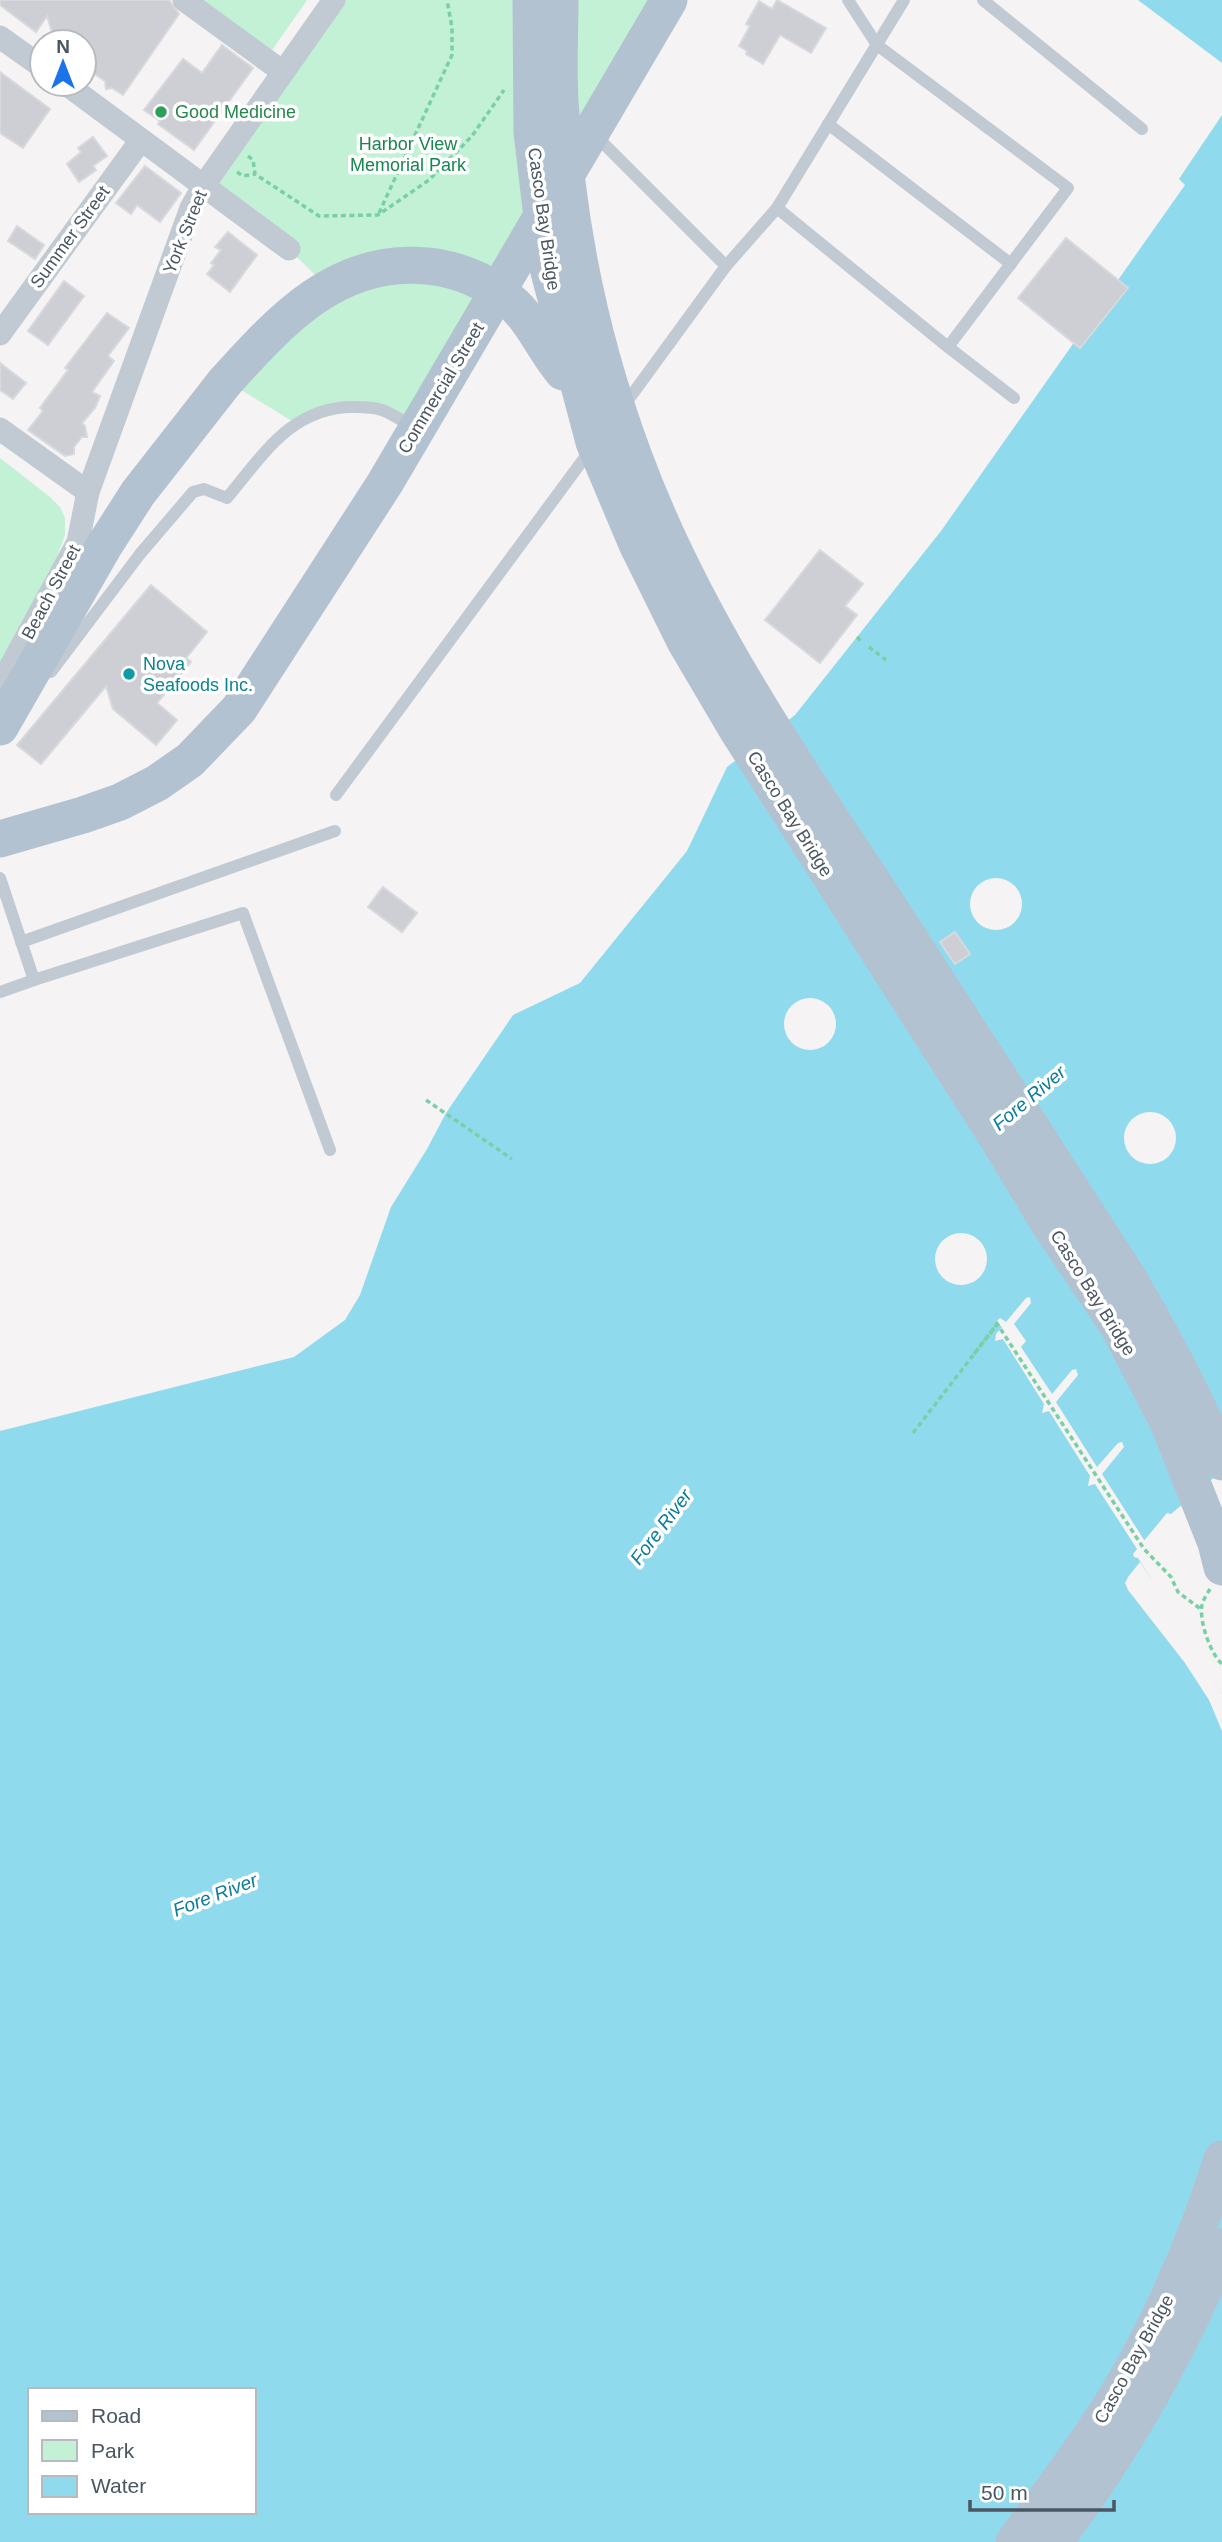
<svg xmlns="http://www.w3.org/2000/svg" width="1222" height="2542" viewBox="0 0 1222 2542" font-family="Helvetica,sans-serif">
<rect width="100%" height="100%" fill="#f5f3f3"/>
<g fill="#c3f1d5">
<polygon points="198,0 307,0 272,50"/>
<polygon points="335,0 672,0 416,429 367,407 295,423 238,388 334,294 289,249 204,185"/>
<polygon points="0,458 50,497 60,507 65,518 65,535 53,567 0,667"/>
</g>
<g fill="#90daee" fill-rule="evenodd">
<polygon points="1138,0 1222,0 1222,63"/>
<path d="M1222,115V1471L1171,1514L1167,1513L1133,1554L1134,1557L1138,1558L1151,1579L1146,1582L1222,1694V2542H0V1431L294,1357L345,1320L360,1295L391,1207L427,1149L446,1113L513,1015L580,983L687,851L727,767L795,715L941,531L1185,185L1179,179ZM30,2390H254V2512H30Z"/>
</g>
<g fill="#f5f3f3">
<circle cx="996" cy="904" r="26"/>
<circle cx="810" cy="1024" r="26"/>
<circle cx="1150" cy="1138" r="26"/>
<circle cx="961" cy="1259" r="26"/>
<polygon points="1030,1297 1031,1303 1014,1324 1026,1341 1021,1347 1052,1394 1072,1370 1076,1369 1078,1375 1056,1402 1097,1467 1118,1443 1122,1442 1124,1447 1102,1474 1146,1543 1139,1552 1095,1484 1088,1486 1090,1476 1049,1411 1042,1413 1044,1404 1003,1339 995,1341 996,1334 1002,1327 996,1322 1000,1318 1006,1322 1026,1298"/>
<polygon points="1140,1562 1151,1579 1154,1577 1151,1584 1222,1694 1222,1731 1209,1700 1185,1663 1128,1590 1125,1583 1128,1577"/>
</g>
<g fill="#cdcfd5" stroke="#d7d9de" stroke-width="2">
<polygon points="0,0 169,0 179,14 123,95 112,88 106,89 105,81 84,67 84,42 55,42 47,16 36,32 0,5"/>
<polygon points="777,0 826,28 811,53 780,35 763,64 746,54 747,51 739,46 750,26 746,24 759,1 772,9"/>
<polygon points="222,45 253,68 194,150 158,124 160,121 144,110 183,59 202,73"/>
<polygon points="0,72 50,109 23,148 0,133"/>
<polygon points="93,137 107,156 93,166 96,170 79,182 67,164 81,152 78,148"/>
<polygon points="145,166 181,193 160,222 137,205 131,214 116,203"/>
<polygon points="17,226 44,245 35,259 8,241"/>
<polygon points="228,232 257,255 230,292 207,274 214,265 211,263 221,250 215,247"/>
<polygon points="1066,238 1128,288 1080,348 1018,298"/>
<polygon points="64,281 84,296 48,345 28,331"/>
<polygon points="107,313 129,328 108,356 114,361 92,392 100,396 95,408 82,423 85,426 87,437 82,437 74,447 74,454 65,456 28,430 43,411 40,408 68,370 65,368"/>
<polygon points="0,363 26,383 13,399 0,390"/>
<polygon points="820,550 863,584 845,606 857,615 820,663 765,620"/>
<polygon points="151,585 207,632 186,658 191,662 157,703 177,720 156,745 113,709 106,686 41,764 17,745"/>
<polygon points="383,887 417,913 402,932 368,907"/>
<polygon points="955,932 970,954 955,964 940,942"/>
</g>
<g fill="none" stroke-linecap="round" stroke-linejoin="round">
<g stroke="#7ad0a6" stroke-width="3.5" stroke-dasharray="5 3.5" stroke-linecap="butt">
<polyline points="248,156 253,160 255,174 319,216 378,215 429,180 472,136 504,90"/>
<polyline points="237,172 243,176 255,174"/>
<polyline points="379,213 452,55 452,28 447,0"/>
<polyline points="857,637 862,642"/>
<polyline points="869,647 886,660"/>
<polyline points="426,1100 512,1159"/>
<polyline points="996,1322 1144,1549 1171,1577 1178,1592 1202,1610"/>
<polyline points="913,1433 998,1323"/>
<path d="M1210,1589C1207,1594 1203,1600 1202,1605C1199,1621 1210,1653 1222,1664"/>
</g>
<g stroke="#c1cad2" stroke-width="12">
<polyline points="983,0 1142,129"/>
<polyline points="828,124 1011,264"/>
<polyline points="594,134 726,266 777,208 948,347 1068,188 877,45 848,0"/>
<polyline points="777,208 904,0"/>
<polyline points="948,347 1014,398"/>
<polyline points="623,407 726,266"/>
<path d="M51,672L140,554L193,492L204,489L227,498C263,455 292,406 355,407C363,407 373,407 382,410C393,414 404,422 415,428"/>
<polyline points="336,795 591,449"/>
<polyline points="0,878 34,980 243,913 330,1150"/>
<polyline points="21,942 335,831"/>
<polyline points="0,992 34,980"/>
</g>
<g stroke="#c1cad2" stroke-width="23">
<polyline points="184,0 283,72"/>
<polyline points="0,37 42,67"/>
<polyline points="66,84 289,249"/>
<polyline points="0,334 141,140"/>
<polyline points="0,429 88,492"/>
<polyline points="0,686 78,542 88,492 191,208 204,185 334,0"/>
</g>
<g stroke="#b3c2d1" stroke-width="37">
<polyline points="0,727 104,546 138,493 224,383"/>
<polyline points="0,839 83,815 120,802 157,783 190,760 239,709 385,483 669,0"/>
<path d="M1014,2542C1055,2487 1098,2430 1132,2370C1169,2303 1199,2232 1222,2159"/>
<path d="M1054,2542C1123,2451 1179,2353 1222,2247"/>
</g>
<polyline stroke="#7ad0a6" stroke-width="3.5" stroke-dasharray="5 3.5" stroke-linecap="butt" points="974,1354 998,1323"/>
<g stroke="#b3c2d1" stroke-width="37">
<polyline points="531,0 532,132 548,268 594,442 637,544 685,641 738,731 995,1134 1048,1222 1118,1326 1168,1422 1216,1543 1222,1567"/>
<path d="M560,0C560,33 558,67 560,100C566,221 592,344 634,457C692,614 788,754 880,893C963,1021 1046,1150 1129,1279C1163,1338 1196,1398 1222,1462"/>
<path d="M224,383C280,321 337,257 427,266C457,269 486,281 509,300C534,321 543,349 563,372"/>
</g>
</g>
<circle fill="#2e9e5b" stroke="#fff" stroke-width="2.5" cx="161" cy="112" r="7"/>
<circle fill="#0f9aa8" stroke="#fff" stroke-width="2.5" cx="129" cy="674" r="7"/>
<g text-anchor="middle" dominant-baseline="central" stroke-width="7" stroke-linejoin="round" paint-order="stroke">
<g font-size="18" fill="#27864d" stroke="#fff" text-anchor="start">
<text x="175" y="112">Good Medicine</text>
</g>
<g font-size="18" fill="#17864f" stroke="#fff">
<text x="408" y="144">Harbor View<tspan x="408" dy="21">Memorial Park</tspan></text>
</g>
<g font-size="18" fill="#4a5661" stroke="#fff">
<text transform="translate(544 219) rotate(82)">Casco Bay Bridge</text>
<text transform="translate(185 232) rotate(-68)">York Street</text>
<text transform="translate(70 237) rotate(-54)">Summer Street</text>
<text transform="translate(441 388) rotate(-59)">Commercial Street</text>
<text transform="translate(51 592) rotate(-62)">Beach Street</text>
<text transform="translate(790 814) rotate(58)">Casco Bay Bridge</text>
<text transform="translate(1093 1293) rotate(58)">Casco Bay Bridge</text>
<text transform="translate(1134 2359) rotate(-61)">Casco Bay Bridge</text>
</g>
<g font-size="18" fill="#0d838f" stroke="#fff" text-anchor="start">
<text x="143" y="664">Nova<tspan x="143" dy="21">Seafoods Inc.</tspan></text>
</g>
<g font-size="19" font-style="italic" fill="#0c7c9b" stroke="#fff">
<text transform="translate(1029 1098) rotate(-40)">Fore River</text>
<text transform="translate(661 1527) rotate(-53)">Fore River</text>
<text transform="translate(215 1895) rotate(-21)">Fore River</text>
</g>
</g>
<rect x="28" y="2388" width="228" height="126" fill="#ffffff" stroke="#b7bbc0" stroke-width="2"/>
<rect x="42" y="2411" width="35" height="10" fill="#b3c2d1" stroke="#b7bbc0" stroke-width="2"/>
<text x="91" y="2423" font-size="21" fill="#4a5661">Road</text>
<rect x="42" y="2440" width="35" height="21" fill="#c3f1d5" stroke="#b7bbc0" stroke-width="2"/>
<text x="91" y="2458" font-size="21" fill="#4a5661">Park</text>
<rect x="42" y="2476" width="35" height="21" fill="#90daee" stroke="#b7bbc0" stroke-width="2"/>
<text x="91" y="2493" font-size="21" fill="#4a5661">Water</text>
<g transform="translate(63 63)"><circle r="33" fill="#ffffff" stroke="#b7bbc0" stroke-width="2"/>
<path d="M0-5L12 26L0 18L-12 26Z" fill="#1a73e8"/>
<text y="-10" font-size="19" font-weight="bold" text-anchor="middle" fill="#4a5661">N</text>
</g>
<path d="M970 2500v10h144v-10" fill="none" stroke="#4a5661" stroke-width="3.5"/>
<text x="981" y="2500" font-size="21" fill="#4a5661" stroke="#ffffff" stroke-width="5" paint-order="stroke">50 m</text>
</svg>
